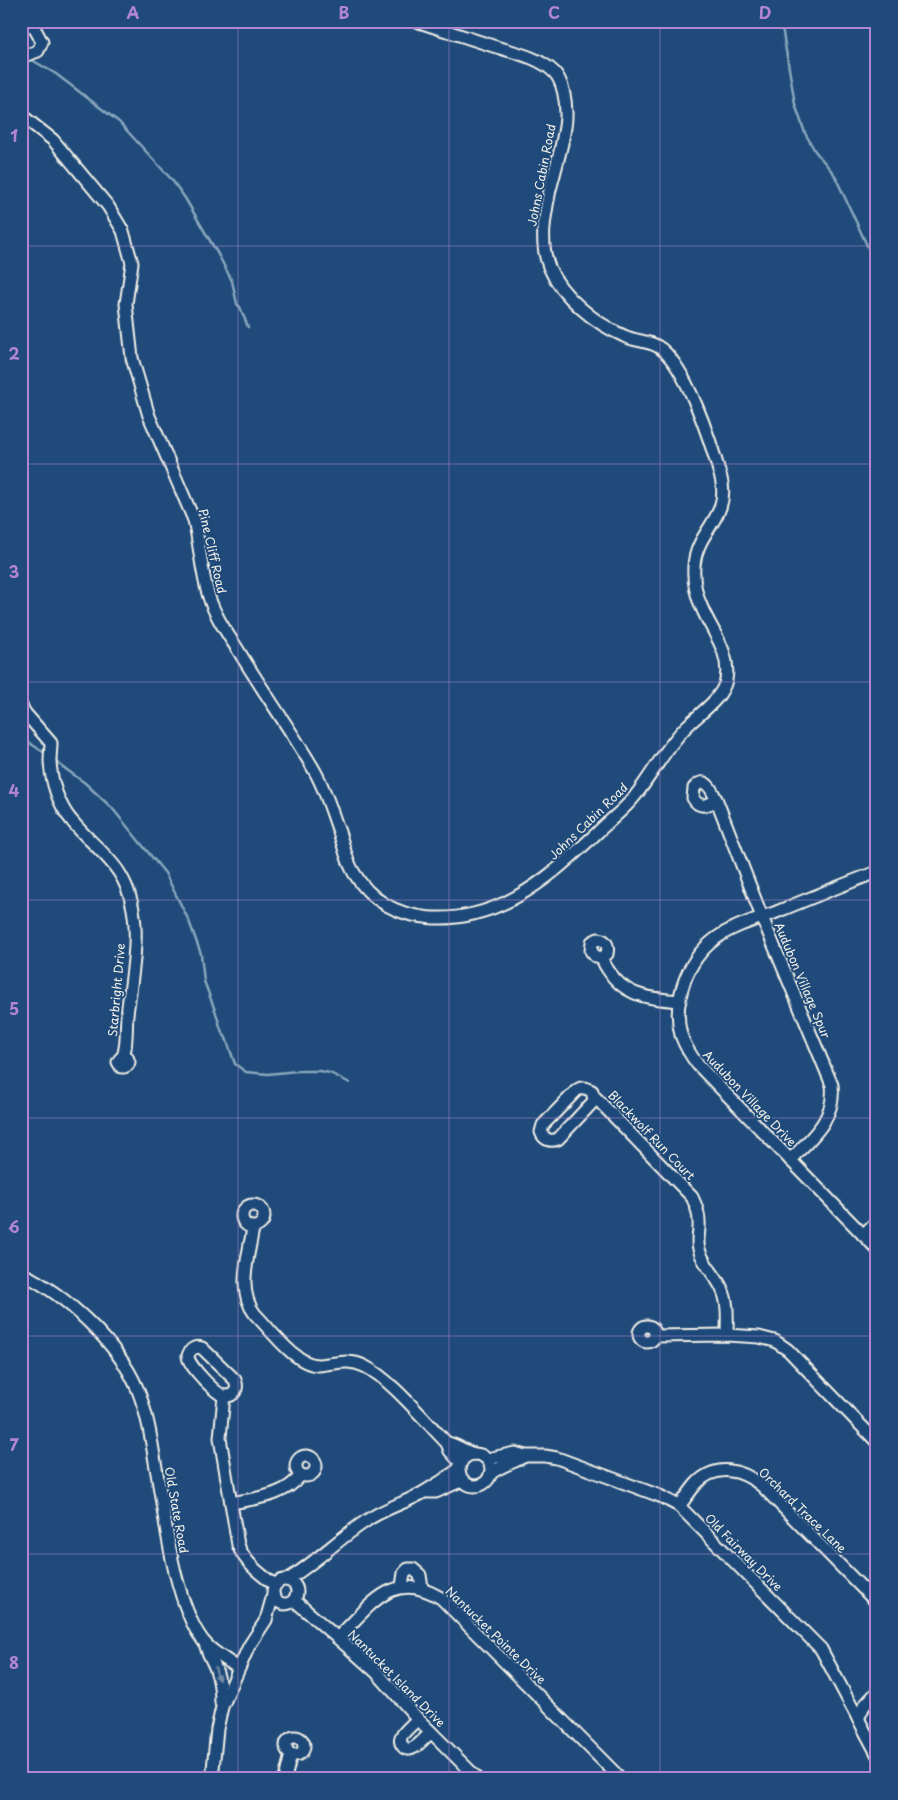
<svg xmlns="http://www.w3.org/2000/svg" width="898" height="1800" viewBox="0 0 898 1800" font-family="'Playpen Sans',sans-serif">
<rect width="100%" height="100%" fill="#1f4a7a"/>
<filter id="ink" filterUnits="userSpaceOnUse"><feTurbulence type="fractalNoise" baseFrequency=".02" numOctaves="2"/><feDisplacementMap in="SourceGraphic" scale="10" xChannelSelector="R" yChannelSelector="G"/><feConvolveMatrix kernelMatrix="1 2 1 2 8 2 1 2 1" color-interpolation-filters="sRGB"/></filter>
<g filter="url(#ink)">
<g fill="none" stroke-linecap="round" stroke-linejoin="round">
<g stroke="#89a7bc" stroke-width="2.5">
<polyline points="781,21 795,104 805,133 815,151 834,174 877,267"/>
<polyline points="32,60 56,74 119,122 172,180 185,198 219,256 232,281 237,304 240,307 248,327"/>
<polyline points="21,737 46,754"/>
<polyline points="56,762 85,783 112,808 165,873 189,921 201,954 204,981 216,1013 221,1030 226,1038 235,1064 246,1072 268,1074 297,1071 319,1071 330,1073 350,1083"/>
</g>
<g stroke="#f4f1e8" stroke-width="15">
<g id="minor">
<polyline points="21,57 38,51 42,42 35,29 27,21"/>
<path d="M21,115L53,140L108,206L123,231L132,263L126,304L132,358L149,416L194,520C200,545 201,572 209,597C215,616 227,633 238,650C262,690 289,727 313,768C325,788 331,810 339,832C344,846 346,860 354,873C388,930 464,927 516,897C547,880 572,856 598,832C610,820 625,809 635,796C654,772 665,748 687,726C700,713 722,699 726,680C731,652 712,632 702,608C696,595 693,580 694,566C696,530 731,518 721,478C712,446 686,362 657,346C648,341 634,341 624,336C596,324 561,296 549,267C539,242 545,215 550,190C555,170 567,131 566,113C566,101 563,81 554,72C538,56 511,52 490,45C466,37 441,29 416,21"/>
<path d="M21,706L25,713L51,743C51,749 50,755 50,761C51,782 59,806 72,821C87,840 108,854 120,874C146,917 132,970 127,1015C126,1027 127,1043 124,1053C123,1058 120,1057 118,1062L121,1067H124L128,1065L129,1062L127,1057L123,1056"/>
<path d="M717,801C707,805 699,809 693,798L694,788C706,774 712,791 717,801L762,917L832,1085C836,1119 811,1138 790,1160"/>
<path d="M877,872C842,885 808,899 774,913C754,920 731,927 715,939C687,960 672,1001 681,1035C685,1046 691,1056 698,1065L877,1249"/>
<path d="M602,958L595,956L591,951L592,942L598,939C606,940 609,945 607,954L602,958C604,966 609,971 614,978C631,998 655,999 680,1001"/>
<path d="M581,1088H585L592,1091L594,1100L592,1103L558,1139C551,1142 544,1140 541,1132L543,1125L577,1090Z"/>
<path d="M594,1096L692,1197C696,1205 699,1213 699,1222C700,1232 696,1240 699,1249C703,1265 716,1275 722,1289C729,1303 727,1320 727,1335"/>
<circle cx="253" cy="1216" r="11"/>
<path d="M253,1228C249,1255 236,1290 255,1314C270,1329 296,1366 319,1365C335,1364 348,1358 364,1366C390,1378 425,1421 447,1443L450,1451L461,1463"/>
<polyline points="863,1235 877,1221"/>
<path d="M21,1273C65,1294 118,1343 137,1388C147,1412 151,1437 155,1462C160,1489 164,1517 169,1544C174,1572 186,1621 205,1643C213,1653 228,1660 238,1668"/>
<circle cx="647" cy="1334" r="8"/>
<polyline points="655,1336 727,1335 759,1337 775,1341 788,1350 877,1442"/>
<path d="M224,1396C234,1397 239,1389 235,1380L202,1348C195,1346 190,1349 188,1356C188,1365 215,1393 224,1396L220,1438L238,1545C245,1563 260,1574 275,1585"/>
<path d="M447,1443C458,1445 463,1451 474,1454"/>
<circle cx="475" cy="1470" r="16"/>
<circle cx="306" cy="1466" r="10"/>
<polyline points="487,1459 515,1453 525,1456 545,1456 557,1458 660,1496 679,1506 821,1649 877,1754"/>
<path d="M490,1474C502,1465 513,1463 525,1456"/>
<polyline points="428,1492 436,1492 463,1480"/>
<path d="M231,1503C256,1498 284,1497 301,1475"/>
<path d="M679,1506C685,1499 690,1491 696,1484C716,1463 742,1469 762,1486L877,1603"/>
<path d="M287,1580C315,1563 338,1539 366,1521C384,1508 406,1503 424,1492C436,1485 448,1477 459,1469"/>
<circle cx="285" cy="1592" r="12"/>
<polyline points="402,1586 404,1573 408,1569 413,1569 420,1575 422,1588"/>
<polyline points="294,1600 357,1655 377,1673 418,1719 478,1779"/>
<path d="M338,1637C371,1606 392,1568 441,1598L621,1779"/>
<path d="M205,1643C207,1653 213,1661 216,1670C220,1681 221,1692 221,1703"/>
<path d="M418,1719C413,1724 404,1731 401,1737C400,1740 400,1742 402,1745C410,1758 425,1737 431,1732"/>
<polyline points="858,1719 864,1706 877,1692"/>
<circle cx="295" cy="1746" r="9"/>
<polyline points="212,1779 217,1729 222,1707 249,1646 266,1620 273,1595"/>
<polyline points="285,1779 291,1754"/>
</g>
</g>
<use href="#minor" stroke="#1f4a7a" stroke-width="11"/>
</g>
<defs><path id="oneway-solid" d="M-6-.8H1V-3.2L6.5 0L1 3.2V.8H-6Z" transform="scale(1.25)"/></defs>
<use fill="#748da6" href="#oneway-solid" transform="translate(217 1674) rotate(74)"/>
</g>
<path fill="none" stroke="#b185d1" stroke-width="1" stroke-opacity="0.55" d="M238,21V1779M449,21V1779M660,21V1779M21,246H877M21,464H877M21,682H877M21,900H877M21,1118H877M21,1336H877M21,1554H877"/>
<g text-anchor="middle" dominant-baseline="central" stroke-width="4" stroke-linejoin="round" paint-order="stroke">
<g font-size="12" fill="#f4f1e8" stroke="#1f4a7a">
<text transform="translate(541 175) rotate(-79)">Johns Cabin Road</text>
<text transform="translate(213 551) rotate(77)">Pine Cliff Road</text>
<text transform="translate(588 821) rotate(-44)">Johns Cabin Road</text>
<text transform="translate(803 980) rotate(67)">Audubon Village Spur</text>
<text transform="translate(116 990) rotate(-85)">Starbright Drive</text>
<text transform="translate(750 1098) rotate(46)">Audubon Village Drive</text>
<text transform="translate(652 1135) rotate(46)">Blackwolf Run Court</text>
<text transform="translate(177 1510) rotate(80)">Old State Road</text>
<text transform="translate(803 1510) rotate(44)">Orchard Trace Lane</text>
<text transform="translate(744 1552) rotate(45)">Old Fairway Drive</text>
<text transform="translate(496 1635) rotate(44)">Nantucket Pointe Drive</text>
<text transform="translate(397 1678) rotate(45)">Nantucket Island Drive</text>
</g>
</g>
<rect width="898" height="1800" fill="none" stroke="#1f4a7a" stroke-width="55"/>
<rect x="28" y="28" width="842" height="1744" fill="none" stroke="#b185d1" stroke-width="2"/>
<g font-size="16" text-anchor="middle" font-weight="bold" fill="#b185d1">
<text x="133" y="19">A</text>
<text x="344" y="19">B</text>
<text x="554" y="19">C</text>
<text x="765" y="19">D</text>
<text x="14" y="142">1</text>
<text x="14" y="360">2</text>
<text x="14" y="578">3</text>
<text x="14" y="797">4</text>
<text x="14" y="1015">5</text>
<text x="14" y="1233">6</text>
<text x="14" y="1451">7</text>
<text x="14" y="1669">8</text>
</g>
</svg>
